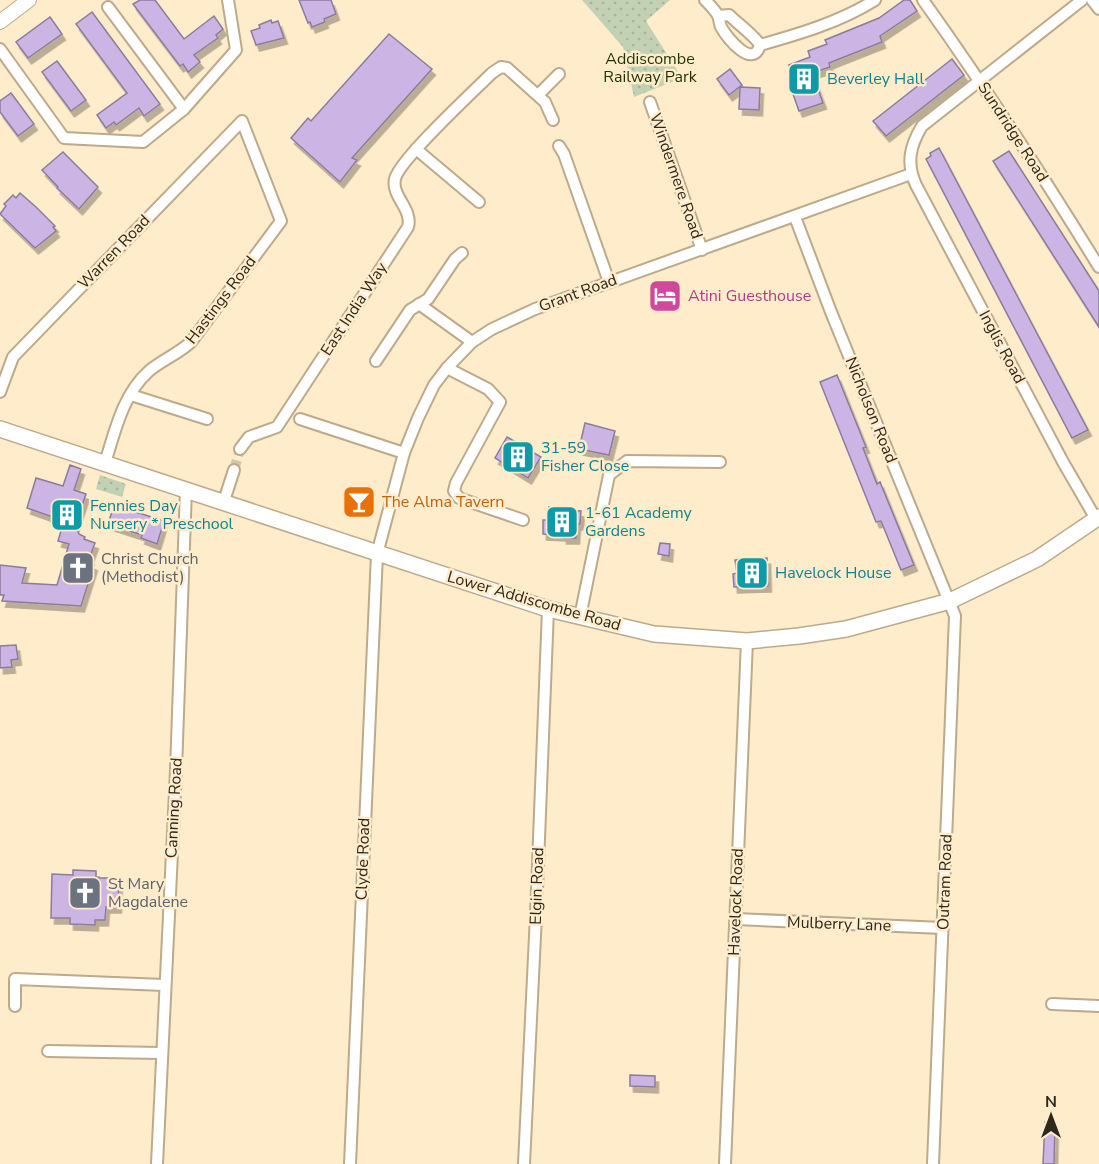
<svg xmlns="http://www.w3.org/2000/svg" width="1099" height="1164" viewBox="0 0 1099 1164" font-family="'Nunito Sans',sans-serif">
<defs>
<pattern id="grass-dots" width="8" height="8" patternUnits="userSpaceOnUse" patternTransform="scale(1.5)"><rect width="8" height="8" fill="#c2d1b4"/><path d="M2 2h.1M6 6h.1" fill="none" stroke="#a7b39a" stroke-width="1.8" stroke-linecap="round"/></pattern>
<filter id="shadow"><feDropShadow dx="3.5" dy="6" stdDeviation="0" flood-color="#0004"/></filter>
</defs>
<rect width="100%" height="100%" fill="#ffeccb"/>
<g fill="url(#grass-dots)">
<polygon points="582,0 670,0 646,21 682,78 634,97 623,47"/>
<polygon points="100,475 126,484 122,497 96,489"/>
</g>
<g fill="#ccb5e5" stroke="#8b7c9b" stroke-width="1.5" filter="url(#shadow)">
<polygon points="140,0 155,0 184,39 214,16 223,29 216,35 218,38 194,55 200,62 188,72 183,64 180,66 133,4"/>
<polygon points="299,0 331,0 336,14 324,19 325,22 312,27 310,22 308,23"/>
<polygon points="904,0 910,0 917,11 880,36 882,42 829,63 830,67 812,73 823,103 799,111 793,94 799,93 789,65 810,57 808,51 827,44 825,40 879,18"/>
<polygon points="92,12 160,104 144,116 139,108 116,125 114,122 106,128 97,115 127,93 76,24"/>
<polygon points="50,17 62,34 28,58 16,42"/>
<polygon points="271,20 272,23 278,21 284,38 256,45 251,31 260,28 259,25"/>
<polygon points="389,34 432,69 352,158 357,160 340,182 291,138 308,118 311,121"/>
<polygon points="952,59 964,75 886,136 873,121"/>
<polygon points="57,61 86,100 71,111 42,72"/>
<polygon points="730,69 742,85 729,95 717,79"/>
<polygon points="740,87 760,88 759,110 739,109"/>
<polygon points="11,93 34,124 18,136 0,112 0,101"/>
<polygon points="939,148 1088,430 1072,438 926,159 931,156 930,153"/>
<polygon points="1009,151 1099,291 1099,327 993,161"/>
<polygon points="63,152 98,187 79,209 57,188 58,187 42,170"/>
<polygon points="20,193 36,207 55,226 53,227 56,231 35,248 0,214 6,206 4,204 13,195 16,198"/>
<polygon points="837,375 866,447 863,448 877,484 880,482 914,565 901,570 881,521 876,522 820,382"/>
<polygon points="585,423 615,431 609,455 579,449"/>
<polygon points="507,437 541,457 528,478 495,458"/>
<polygon points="70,465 81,469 74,490 86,494 74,529 78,531 79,534 85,537 84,539 95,543 88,562 94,565 81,606 2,601 4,595 0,595 0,565 26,568 22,583 57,585 69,544 58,541 64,521 27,508 36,478 63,486"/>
<polygon points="114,505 164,521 157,544 141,538 142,535 108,524"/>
<polygon points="549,507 561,507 560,510 581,511 580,524 577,524 576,538 563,538 563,535 543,534 543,520 548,520"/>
<polygon points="660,543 670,544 669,556 658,554"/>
<polygon points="747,558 747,560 767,558 768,586 734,587 733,574 737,573 735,560"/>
<polygon points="16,645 18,659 11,660 12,667 0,668 0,646"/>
<polygon points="73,870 96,871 96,878 119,878 118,907 106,907 105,920 95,920 95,925 70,924 70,918 51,918 52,874 73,875"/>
<polygon points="630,1075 655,1076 655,1087 630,1086"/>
<polygon points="1045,1122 1055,1122 1054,1164 1043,1164"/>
</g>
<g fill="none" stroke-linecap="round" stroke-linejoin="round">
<polyline stroke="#d5c5a8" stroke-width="10" stroke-dasharray="10 5" stroke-linecap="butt" points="234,470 240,449"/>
<g stroke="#bcaa8b" stroke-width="14">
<g id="street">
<path d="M705,0C709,4 714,9 717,14C720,18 719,23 721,27C727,38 753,70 760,45C799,34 840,22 875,0"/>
<path d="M923,0C985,87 1043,176 1099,267"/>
<path d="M1082,0L922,126C910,146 906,163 916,185L1063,462L1096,519"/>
<polyline points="1092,0 1099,9"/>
<polyline points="108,7 184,109"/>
<path d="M719,16L729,15C736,22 757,38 760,45"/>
<polyline points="0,49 64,138 143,142 184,109 236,50 228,0"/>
<polyline points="538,95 559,74"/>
<polyline points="650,102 702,250"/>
<polyline points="559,146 564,154 609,282"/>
<polyline points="416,149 479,202"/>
<polyline points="795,217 831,312 955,616 933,1164"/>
<polyline points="419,304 472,342"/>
<polyline points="376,361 410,310 428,299 455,259 462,253"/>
<polyline points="447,368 488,389 500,402 456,483 454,491 459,498 523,520"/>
<path d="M0,392L13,357L242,121L281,221L191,342C178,354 162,360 149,371C123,394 115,431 105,463"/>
<polyline points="131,395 207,419"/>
<polyline points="300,419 404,453"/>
<path d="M240,449L249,437L277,427L408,227C413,209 391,196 395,179C399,160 474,91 492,73L501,67L507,68L545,102L553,120"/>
<polyline points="224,501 234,470"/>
<polyline points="580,617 609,475 627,461 720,462"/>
<polyline points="736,919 943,928"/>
<polyline points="1052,1004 1099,1006"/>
<polyline points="15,1006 15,979 164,985"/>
<polyline points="48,1051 161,1053"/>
<polyline points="157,1164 176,770 186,489"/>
<polyline points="350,1164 377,554 404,453 418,418 434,385 447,368 472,342 492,329 535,309 911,174"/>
<polyline points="524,1164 536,915 548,609"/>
<polyline points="725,1164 747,641"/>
</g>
</g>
<g stroke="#bcaa8b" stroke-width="16">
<polyline id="secondary" points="0,22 29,0"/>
</g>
<g stroke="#bcaa8b" stroke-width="18">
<polyline id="primary" points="0,429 548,609 654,634 747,641 799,636 846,629 950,601 1037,559 1099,517"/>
</g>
<use href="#street" stroke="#fff" stroke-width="10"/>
<use href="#secondary" stroke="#fff" stroke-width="14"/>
<use href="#primary" stroke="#fff" stroke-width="15"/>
</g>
<defs>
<g id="building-square" transform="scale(1.725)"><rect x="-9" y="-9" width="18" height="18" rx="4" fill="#0f9aa8" stroke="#ffeccb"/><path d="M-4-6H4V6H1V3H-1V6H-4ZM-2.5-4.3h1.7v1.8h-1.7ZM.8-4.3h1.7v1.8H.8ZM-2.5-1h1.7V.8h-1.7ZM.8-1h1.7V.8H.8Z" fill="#fff"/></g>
<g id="hotel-square" transform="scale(1.725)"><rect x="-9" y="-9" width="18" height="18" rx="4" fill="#d1479c" stroke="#ffeccb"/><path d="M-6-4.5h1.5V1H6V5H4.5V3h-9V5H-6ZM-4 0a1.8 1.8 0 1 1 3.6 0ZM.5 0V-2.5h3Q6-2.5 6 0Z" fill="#fff"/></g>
<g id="bar-square" transform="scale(1.725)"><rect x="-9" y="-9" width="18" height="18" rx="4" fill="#e8710a" stroke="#ffeccb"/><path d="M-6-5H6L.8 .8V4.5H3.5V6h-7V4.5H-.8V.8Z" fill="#fff"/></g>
<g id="church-square" transform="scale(1.725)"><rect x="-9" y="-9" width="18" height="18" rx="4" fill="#6b7280" stroke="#ffeccb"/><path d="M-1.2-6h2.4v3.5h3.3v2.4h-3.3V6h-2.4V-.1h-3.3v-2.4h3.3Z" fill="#fff"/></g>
</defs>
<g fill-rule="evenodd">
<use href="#building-square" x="804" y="79"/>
<use href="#hotel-square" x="665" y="296"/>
<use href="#building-square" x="518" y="457"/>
<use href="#bar-square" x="359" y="502"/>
<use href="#building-square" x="67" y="515"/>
<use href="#building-square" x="562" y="522"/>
<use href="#church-square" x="78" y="568"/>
<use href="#building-square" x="752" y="573"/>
<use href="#church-square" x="85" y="893"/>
</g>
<g text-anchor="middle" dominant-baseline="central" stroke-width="5" stroke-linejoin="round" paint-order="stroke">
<g font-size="16" fill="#1e3300" stroke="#ffeccb">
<text x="650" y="59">Addiscombe<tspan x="650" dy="18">Railway Park</tspan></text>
</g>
<g font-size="16" fill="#0d838f" stroke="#ffeccb" text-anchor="start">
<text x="827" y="79">Beverley Hall</text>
<text x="541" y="448">31-59<tspan x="541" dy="18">Fisher Close</tspan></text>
<text x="90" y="506">Fennies Day<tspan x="90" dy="18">Nursery * Preschool</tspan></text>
<text x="585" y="513">1-61 Academy<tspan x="585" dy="18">Gardens</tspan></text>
<text x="775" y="573">Havelock House</text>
</g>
<g font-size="16" fill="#2e271b" stroke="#ffeccb">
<text transform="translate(1013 132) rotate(57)">Sundridge Road</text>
<text transform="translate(676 176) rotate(71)">Windermere Road</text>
<text transform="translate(114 252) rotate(-46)">Warren Road</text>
<text transform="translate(578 293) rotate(-20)">Grant Road</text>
<text transform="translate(221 300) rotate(-53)">Hastings Road</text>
<text transform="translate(354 309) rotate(-57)">East India Way</text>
<text transform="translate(1002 347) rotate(62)">Inglis Road</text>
<text transform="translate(871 410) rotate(68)">Nicholson Road</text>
<text transform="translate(534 601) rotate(16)">Lower Addiscombe Road</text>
<text transform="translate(174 808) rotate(-87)">Canning Road</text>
<text transform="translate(363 859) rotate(-88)">Clyde Road</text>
<text transform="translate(945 882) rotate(-88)">Outram Road</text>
<text transform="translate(537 886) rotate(-88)">Elgin Road</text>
<text transform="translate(736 902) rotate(-88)">Havelock Road</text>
<text transform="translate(839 924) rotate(2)">Mulberry Lane</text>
</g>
<g font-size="16" fill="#b23c85" stroke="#ffeccb" text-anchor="start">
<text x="688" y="296">Atini Guesthouse</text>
</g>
<g font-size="16" fill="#c56008" stroke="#ffeccb" text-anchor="start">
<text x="382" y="502">The Alma Tavern</text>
</g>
<g font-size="16" fill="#5b616d" stroke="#ffeccb" text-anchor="start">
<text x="101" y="559">Christ Church<tspan x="101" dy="18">(Methodist)</tspan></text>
<text x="108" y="884">St Mary<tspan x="108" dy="18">Magdalene</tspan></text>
</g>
</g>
<g transform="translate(1051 1116)" stroke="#ffeccb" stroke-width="4.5" paint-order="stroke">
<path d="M0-4.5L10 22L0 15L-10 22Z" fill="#2e271b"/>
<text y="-9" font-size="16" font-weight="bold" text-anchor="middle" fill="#2e271b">N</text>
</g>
</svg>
